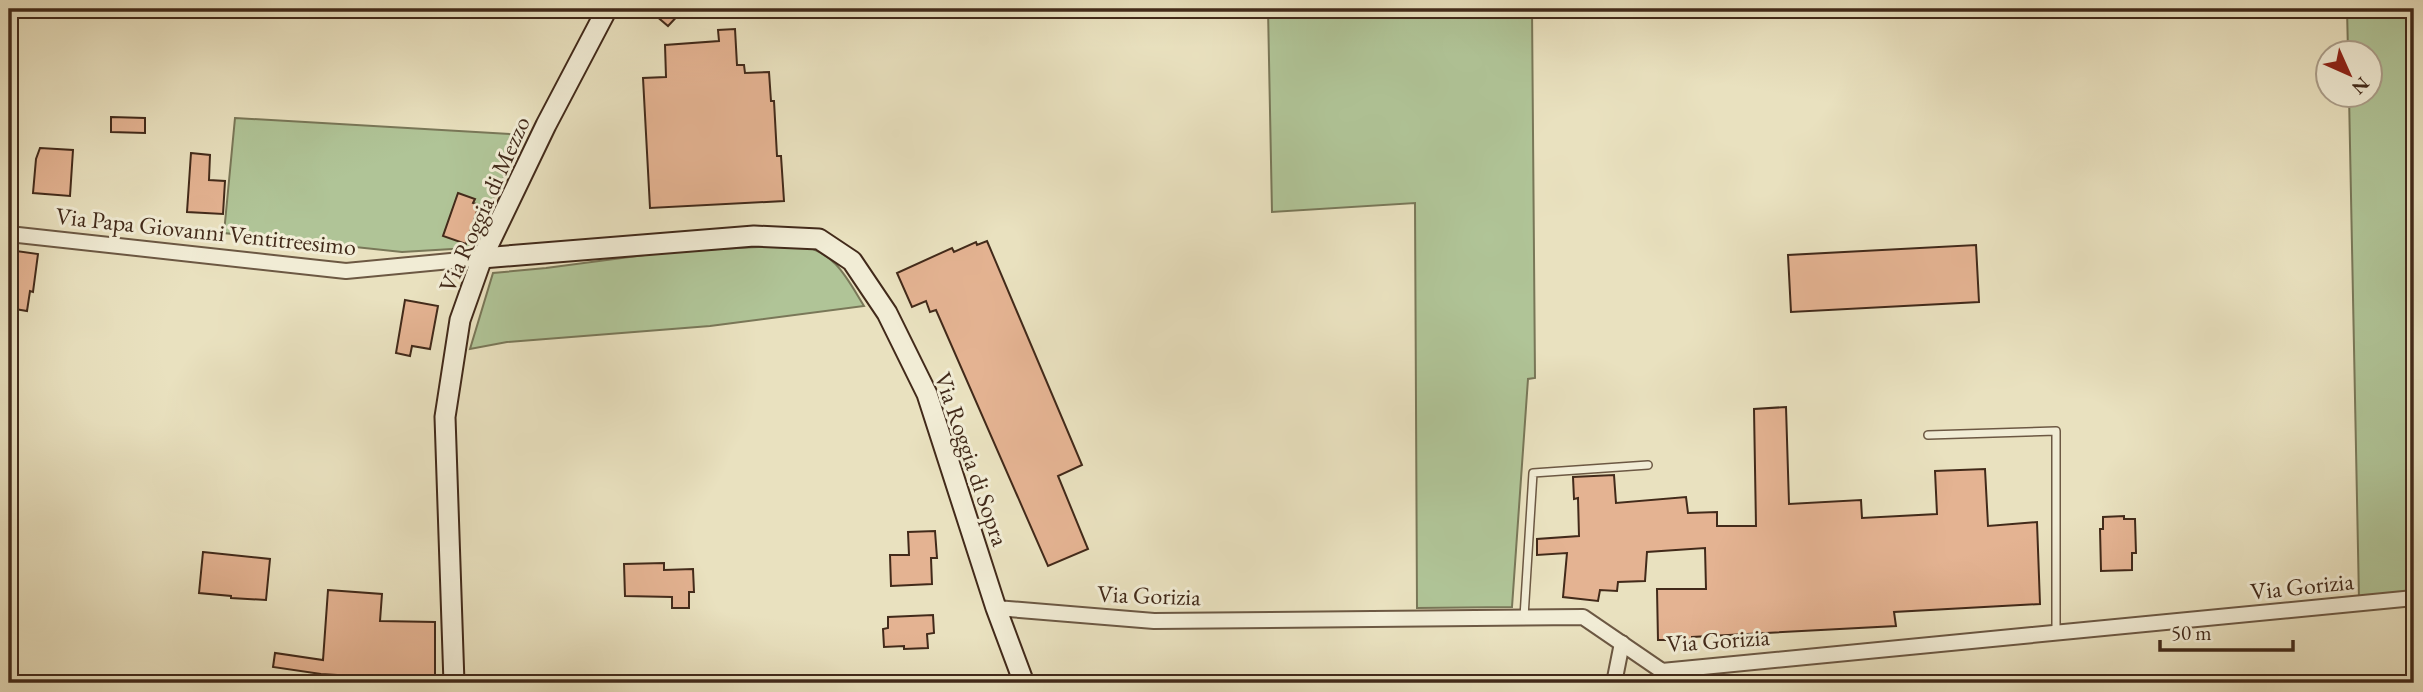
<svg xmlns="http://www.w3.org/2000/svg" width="2423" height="692" viewBox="0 0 2423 692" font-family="'EB Garamond',serif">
<rect width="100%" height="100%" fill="#e9e1bf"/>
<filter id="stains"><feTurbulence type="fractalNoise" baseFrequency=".00286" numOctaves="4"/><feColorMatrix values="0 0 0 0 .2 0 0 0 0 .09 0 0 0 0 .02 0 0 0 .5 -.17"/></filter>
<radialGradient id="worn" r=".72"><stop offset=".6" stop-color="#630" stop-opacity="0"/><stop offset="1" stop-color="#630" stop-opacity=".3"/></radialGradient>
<g fill="#b0c497" stroke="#797758" stroke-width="2">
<polygon points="1268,9 1532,9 1535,378 1528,379 1512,607 1417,608 1415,203 1272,212"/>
<polygon points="2347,9 2414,9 2414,594 2359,600 2349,95 2370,94 2370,52 2348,52"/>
<polygon points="235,118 525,135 469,248 402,252 224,233"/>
<path d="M800,245C836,253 846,277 864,306L710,326L507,342L470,349L493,273L546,268L675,251Z"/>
</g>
<g fill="#e4b392" stroke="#422a1a" stroke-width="2">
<polygon points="648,9 684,9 668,26"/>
<polygon points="735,29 737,65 744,65 745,73 769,72 771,101 774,101 777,156 781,156 784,201 650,208 643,78 666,77 665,45 719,41 718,30"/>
<polygon points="111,117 145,118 145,133 111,132"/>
<polygon points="40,148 73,150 70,196 33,193 36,159"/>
<polygon points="191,153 210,155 209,180 225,181 223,214 187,212"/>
<polygon points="458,193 475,199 473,203 479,205 466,244 443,236"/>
<polygon points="987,241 1082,465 1058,476 1088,549 1048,566 936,310 930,312 926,301 912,307 897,273 952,248 954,252 976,242 977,245"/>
<polygon points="1976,245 1979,302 1791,312 1788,255"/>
<polygon points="9,250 38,254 33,292 30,291 27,311 9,308"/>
<polygon points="405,300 438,306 430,349 412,346 410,356 396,353"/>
<polygon points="1786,407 1789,504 1861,500 1862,518 1937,514 1935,471 1985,469 1988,526 2037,522 2040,604 1894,612 1896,626 1692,637 1692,640 1658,640 1657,589 1706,589 1705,548 1647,552 1645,581 1618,582 1617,591 1600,590 1598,601 1563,597 1567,553 1537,555 1537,539 1579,536 1578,498 1574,499 1573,477 1614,475 1616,503 1686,497 1688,513 1717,512 1717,526 1756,526 1754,409"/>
<polygon points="2124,516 2124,519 2135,519 2136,553 2132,553 2132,570 2101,571 2100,529 2103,529 2103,517"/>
<polygon points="935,531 937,558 931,558 932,584 891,586 890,555 909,555 908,532"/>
<polygon points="203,552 270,559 266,600 231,598 231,596 199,593"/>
<polygon points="664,563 664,570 693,569 694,592 689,592 689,608 672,608 672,597 625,596 624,564"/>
<polygon points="328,590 382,594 380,621 435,622 435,681 321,674 273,667 275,653 323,660"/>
<polygon points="933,615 934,633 927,634 928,648 904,649 904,646 884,647 883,629 888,628 888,617"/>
</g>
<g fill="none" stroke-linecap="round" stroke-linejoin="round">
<g stroke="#6c5843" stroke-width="10">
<g id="lane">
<polyline points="1928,435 2056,431 2056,632"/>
<polyline points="1524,617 1533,473 1648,465"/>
</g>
</g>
<g stroke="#6c5843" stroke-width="18">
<g id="street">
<polyline points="9,234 346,271 482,258"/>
<polyline points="996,608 1154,621 1583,617 1662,671 2414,598"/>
<polyline points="1614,683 1622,643"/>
</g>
</g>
<g stroke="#422a1a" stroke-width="23">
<g id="secondary">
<polyline points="482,258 754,236 819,239 852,261 887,313 927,394 996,608 1024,683"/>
<polyline points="454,683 445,417 460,320 482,258 546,125 607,9"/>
</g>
</g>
<use href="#lane" stroke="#f1ecd5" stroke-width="7"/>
<use href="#street" stroke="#f1ecd5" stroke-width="14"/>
<use href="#secondary" stroke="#f1ecd5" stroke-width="19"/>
</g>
<g text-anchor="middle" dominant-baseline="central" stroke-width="6" stroke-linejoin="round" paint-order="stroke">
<g font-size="24" fill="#422a1a" stroke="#f1ecd5">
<text transform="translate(484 204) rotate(-66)">Via Roggia di Mezzo</text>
<text transform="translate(206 231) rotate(6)">Via Papa Giovanni Ventitreesimo</text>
<text transform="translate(972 459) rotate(71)">Via Roggia di Sopra</text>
<text transform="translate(2302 586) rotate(-6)">Via Gorizia</text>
<text transform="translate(1149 595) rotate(2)">Via Gorizia</text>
<text transform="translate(1718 640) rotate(-4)">Via Gorizia</text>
</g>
</g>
<rect width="2423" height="692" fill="none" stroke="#e9e1bf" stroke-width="35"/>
<rect x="10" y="10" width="2402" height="671" fill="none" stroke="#422a1a" stroke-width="3.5"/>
<rect x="18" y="18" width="2388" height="657" fill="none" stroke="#422a1a" stroke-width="2"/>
<g transform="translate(2349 74) rotate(135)"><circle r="33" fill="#f1ecd5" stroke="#ab9e8a" stroke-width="2"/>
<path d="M0-5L12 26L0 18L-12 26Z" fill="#8f2418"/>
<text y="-10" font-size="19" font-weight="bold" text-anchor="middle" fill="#422a1a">N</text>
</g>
<path d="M2160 640v10h133v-10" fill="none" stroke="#422a1a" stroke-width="3.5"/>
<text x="2171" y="640" font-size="21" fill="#422a1a" stroke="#f1ecd5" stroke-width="5" paint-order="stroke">50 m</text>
<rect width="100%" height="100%" filter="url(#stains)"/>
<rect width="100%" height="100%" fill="url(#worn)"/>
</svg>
